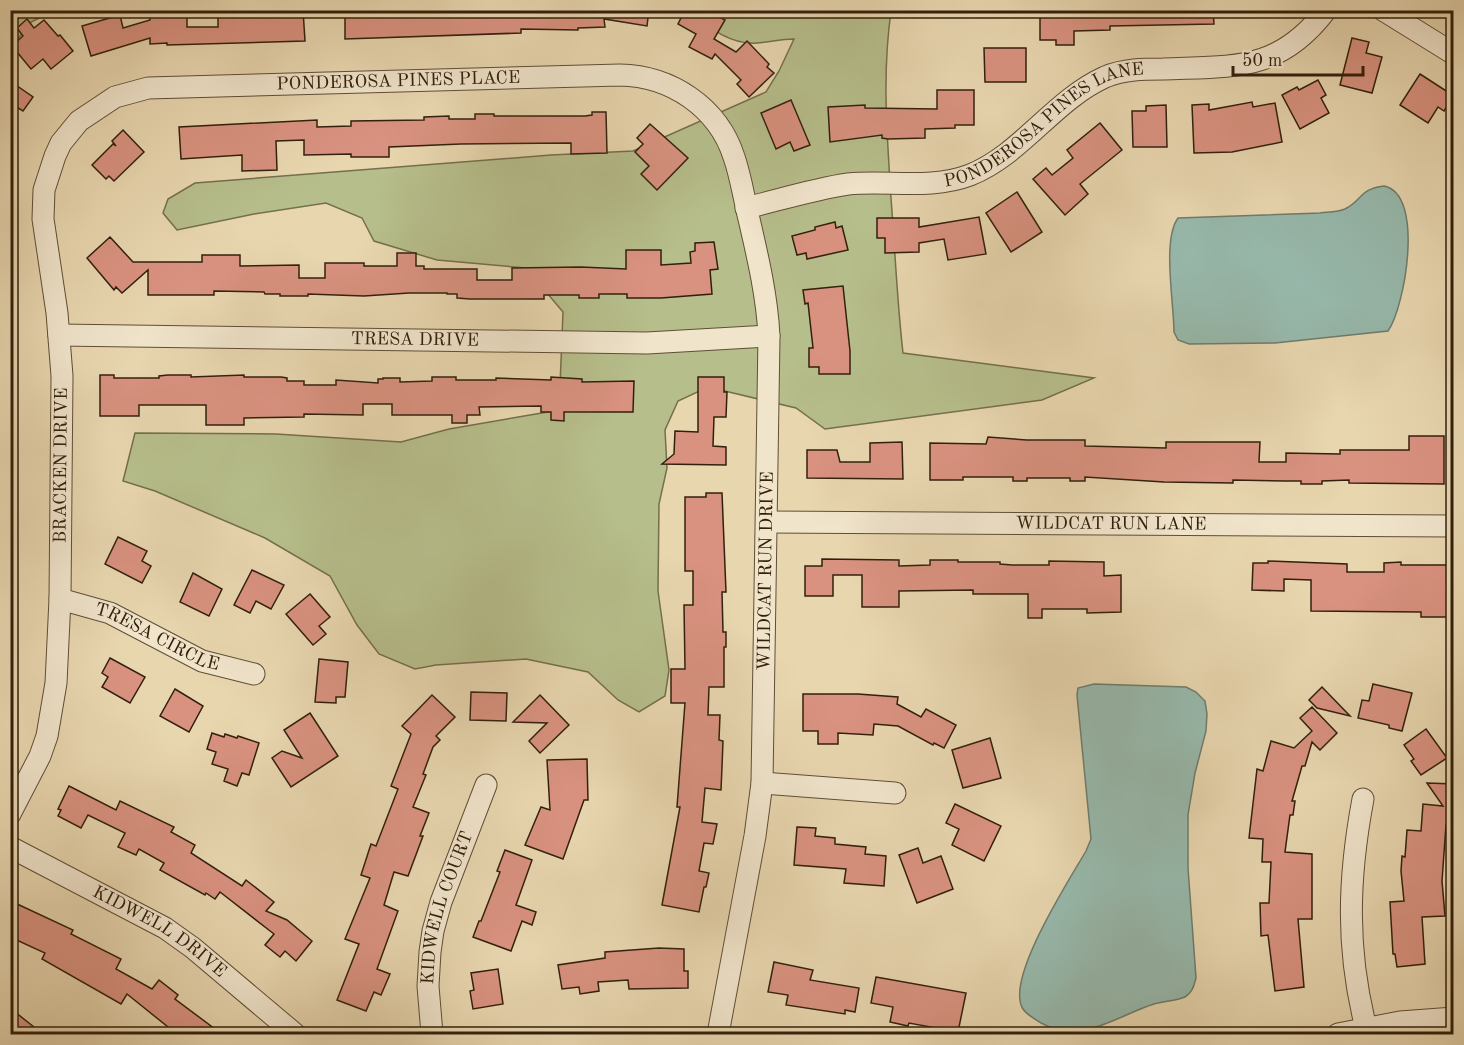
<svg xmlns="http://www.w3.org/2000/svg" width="1464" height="1045" viewBox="0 0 1464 1045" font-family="'Old Standard TT',serif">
<rect width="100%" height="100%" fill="#e8d6af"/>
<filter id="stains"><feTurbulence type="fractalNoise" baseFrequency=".00333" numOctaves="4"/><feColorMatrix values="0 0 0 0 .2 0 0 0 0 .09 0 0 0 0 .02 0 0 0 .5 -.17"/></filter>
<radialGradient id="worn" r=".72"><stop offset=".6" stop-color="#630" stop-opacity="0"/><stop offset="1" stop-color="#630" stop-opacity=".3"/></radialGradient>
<g fill="#b6be8b" stroke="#746f4c" stroke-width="1.5">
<polygon points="11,11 53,11 31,22 11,48"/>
<path d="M691,11H891C882,75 887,133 891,198C895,249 897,301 903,353L1094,378L1042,400L825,429L796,408L708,387L678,401L665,430L667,468L659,504L658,591L669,670L665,696L639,712L618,700L588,672L526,659L436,665L415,669L379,654L357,625L330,576L265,538L155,491L123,481L135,433L276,434L401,442L449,429L559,410L563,312L526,268L437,260L374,241L362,218L326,203L254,214L177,230L163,213L168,199L195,183L551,155L633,151L766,92L779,71L794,39C782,39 769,42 757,43C731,45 708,28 691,11Z"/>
</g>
<g fill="#97b9ac" stroke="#6f7c6c" stroke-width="1.5">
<path d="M1384,186C1425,194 1405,307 1388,331L1275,343L1189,344L1178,340L1174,332C1174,303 1162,240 1178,218L1320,213C1328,212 1338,212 1345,209C1363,200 1359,189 1384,186Z"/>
<path d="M1094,684L1186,687L1196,692L1205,701L1207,714L1206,731L1195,773L1188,815V868L1196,978C1194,985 1193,992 1185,997C1176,1001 1163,1001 1154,1004C1116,1016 1082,1045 1041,1023C1035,1019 1027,1015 1023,1009C1004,980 1070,879 1086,851L1091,839L1077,695L1078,688Z"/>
</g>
<g fill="#d99280" stroke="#32200c" stroke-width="1.5">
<polygon points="273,10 303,10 305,41 167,45 167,43 150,44 150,38 91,56 82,26 120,15 123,28 150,20 150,11 187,11 187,27 218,27 218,13 273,13"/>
<polygon points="345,10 361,10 361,16 394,15 393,10 649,10 647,26 604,19 605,27 578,28 578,30 521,29 521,33 345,39"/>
<polygon points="685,10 707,10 725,20 714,39 736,52 747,41 769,64 767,67 774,73 749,97 737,84 741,80 715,54 712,59 689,47 696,34 678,24"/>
<polygon points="1040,10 1213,10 1214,24 1110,26 1110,30 1074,31 1074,45 1056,45 1056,40 1040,40"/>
<polygon points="27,19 34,28 44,20 58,36 60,35 73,51 51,69 43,59 31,69 12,46 23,36 17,28"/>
<polygon points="1352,38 1369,42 1366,53 1382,57 1372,93 1340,85"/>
<polygon points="984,48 1026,48 1026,82 985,82"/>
<polygon points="1420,74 1454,96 1444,111 1438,107 1428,123 1400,105"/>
<polygon points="1318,80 1326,95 1321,98 1329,113 1300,129 1282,95 1297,87 1299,90"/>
<polygon points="10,81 33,97 23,111 10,103"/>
<polygon points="937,90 974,90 974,125 955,125 955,128 925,129 925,138 888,139 882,138 882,135 830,142 828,107 865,105 865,108 937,109"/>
<polygon points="791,100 810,145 794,151 790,142 776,149 761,113"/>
<polygon points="1252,102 1253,107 1275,103 1282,142 1232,152 1194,153 1192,105 1209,104 1209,110"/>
<polygon points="1166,105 1167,147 1133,147 1132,111 1146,111 1146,106"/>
<polygon points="592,112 606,112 607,153 571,154 571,143 461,144 389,147 389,157 351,157 351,154 304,155 304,140 276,141 277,170 242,171 242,155 181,159 179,127 317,120 317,127 351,126 351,121 424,120 424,117 449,116 449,119 475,119 475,114 494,114 494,116 585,116 592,115"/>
<polygon points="1100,123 1122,150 1080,184 1088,194 1065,215 1033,179 1046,168 1052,175 1073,158 1067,150"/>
<polygon points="650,124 688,158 657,190 641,174 649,166 635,152 643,144 637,138"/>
<polygon points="123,130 144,152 114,181 109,176 106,179 92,165 113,144 116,146 112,141"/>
<polygon points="1017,192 1042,232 1011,252 986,213"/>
<polygon points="979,217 986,254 948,260 944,239 919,243 919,252 885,253 885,238 877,238 877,218 919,218 919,227"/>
<polygon points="835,222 836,228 842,226 848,250 807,259 806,253 797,255 792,236 815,230 815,227"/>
<polygon points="110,237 133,262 202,262 202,255 240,255 240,266 299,265 299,278 325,278 325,263 364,263 364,266 397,266 397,253 416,253 416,266 424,266 424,269 477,269 477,280 512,280 512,268 581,267 626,269 626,250 661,250 661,265 691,263 690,252 695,251 695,243 714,242 718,269 710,270 712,294 661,298 627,298 627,294 599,294 599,298 579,298 579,295 544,295 544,299 470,299 457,298 457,294 447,294 447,293 409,293 364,296 308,294 308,296 280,296 280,294 265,294 264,292 214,291 214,295 148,295 148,270 122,293 116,287 114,290 87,258"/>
<polygon points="843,286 850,351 850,374 819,374 819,367 809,367 809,348 813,348 808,303 805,304 803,290"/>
<polygon points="100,375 114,375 114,378 159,378 159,376 168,375 191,375 191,377 244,375 244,377 281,377 287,378 287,381 304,381 304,385 336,385 336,380 378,383 378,379 383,379 383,378 400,378 400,382 432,381 432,377 456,377 456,380 496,380 496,378 551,380 551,377 582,379 582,382 634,381 633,412 564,412 564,421 551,420 551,412 541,412 541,406 479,407 480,415 467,415 467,423 452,423 452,415 392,415 392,404 363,404 363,415 304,414 304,417 244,418 244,425 206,425 206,405 139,405 139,416 100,416"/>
<polygon points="698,377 724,377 724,392 727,392 726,417 714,417 713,446 726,447 726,465 662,464 674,454 675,431 698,432"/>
<polygon points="1409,436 1444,436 1444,484 1349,483 1349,480 1322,481 1322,484 1301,484 1301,481 1285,481 1233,480 1233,483 1164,482 1085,477 1085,481 1070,481 1070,478 1027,478 1027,481 1013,481 1013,477 963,477 963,480 930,480 930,443 986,444 988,437 1027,440 1085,440 1085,446 1166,448 1166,442 1260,442 1259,462 1286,462 1286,453 1340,454 1340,450 1409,450"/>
<polygon points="902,442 903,479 807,478 807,450 837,450 840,462 870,462 870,443"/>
<polygon points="706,493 722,493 726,592 722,592 723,632 726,632 726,647 724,647 724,687 709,687 708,715 720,715 719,740 723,741 722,767 721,790 705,788 702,822 717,824 713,844 704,843 699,871 709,873 706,887 704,887 699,912 662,905 680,807 677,807 685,703 671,703 671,669 685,669 684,605 693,605 693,571 685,571 685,497 706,497"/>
<polygon points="118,537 147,551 142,561 151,566 142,583 105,564"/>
<polygon points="822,559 899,560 899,566 930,565 930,560 958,560 958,562 1000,562 1000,564 1012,565 1049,565 1049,561 1104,562 1104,576 1121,575 1121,612 1087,613 1087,609 1042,609 1042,618 1028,618 1028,594 973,594 973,590 899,591 899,607 862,607 862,575 833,575 833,596 805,596 805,566 822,566"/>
<polygon points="1268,561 1347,564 1347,572 1384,572 1384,563 1401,562 1401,565 1454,565 1454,617 1421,617 1421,612 1311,611 1311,580 1284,579 1284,591 1252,590 1253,563 1268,563"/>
<polygon points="252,570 284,585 271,609 256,601 250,613 234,605"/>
<polygon points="193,573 222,589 209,616 180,602"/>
<polygon points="310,594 330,617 319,626 326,634 313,645 286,614"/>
<polygon points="110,658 145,677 130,703 102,687 108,677 102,673"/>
<polygon points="319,659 348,662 345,697 336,697 336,703 315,702"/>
<polygon points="1373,684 1412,693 1402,731 1389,728 1389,725 1358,718 1362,700 1369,701"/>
<polygon points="1322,687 1350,716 1317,708 1309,700"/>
<polygon points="175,689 203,706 189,732 160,716"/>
<polygon points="471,692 507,693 506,721 470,720"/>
<polygon points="803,694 858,694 898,697 897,704 921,717 926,709 956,725 944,748 934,743 933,745 898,726 874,724 873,735 838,733 838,744 818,744 818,731 803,731"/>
<polygon points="432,695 455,717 436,736 440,740 433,747 423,774 426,775 413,807 429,813 420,836 423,836 408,876 394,872 384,905 398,911 377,969 390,974 381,995 374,992 366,1011 337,1000 359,944 345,939 370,878 361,875 371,844 376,846 398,789 391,786 411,734 402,726"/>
<polygon points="540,695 569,725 540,753 529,741 547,723 513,722"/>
<polygon points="1312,707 1337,733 1320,750 1312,742 1305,766 1302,766 1292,801 1295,801 1293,815 1290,815 1285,852 1312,854 1312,919 1298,919 1304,987 1275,991 1268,935 1261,936 1260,903 1269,903 1271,862 1262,862 1263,839 1249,838 1257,769 1263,771 1271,741 1294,748 1312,731 1300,718"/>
<polygon points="310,713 338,756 291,787 272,758 282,751 302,758 284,730"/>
<polygon points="1426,729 1447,758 1421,775 1411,761 1414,759 1404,745"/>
<polygon points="212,733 224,737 225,734 237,738 238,736 259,743 249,775 242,773 237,786 224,781 228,769 212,764 216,752 207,749"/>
<polygon points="990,738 1001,778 963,788 952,750"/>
<polygon points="587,759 588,800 584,800 563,859 525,845 541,807 550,810 547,760"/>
<polygon points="1427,783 1454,784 1454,825 1446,825 1442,881 1445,916 1422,917 1425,964 1397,967 1395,954 1393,954 1390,902 1404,901 1401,871 1402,856 1405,857 1407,830 1421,831 1423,804 1443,806"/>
<polygon points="69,786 116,810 120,801 174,827 171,832 195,845 191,853 242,886 246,880 274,902 266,911 287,920 312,941 296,961 285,951 280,957 265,945 274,934 220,892 215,899 206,893 205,895 160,870 164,863 139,849 136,855 118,847 125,833 88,815 81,828 58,816 61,810 58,809"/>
<polygon points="955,804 1001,826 984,861 952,845 959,829 946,823"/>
<polygon points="797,827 816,828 815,836 835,838 835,844 866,847 865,854 886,856 884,886 844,883 846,869 794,865"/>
<polygon points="918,848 923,863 941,856 953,889 917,903 899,855"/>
<polygon points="505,850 532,860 516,905 536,912 532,925 522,921 511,951 473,937 479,921 481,921 500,872 497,871"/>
<polygon points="15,903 73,930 71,934 121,959 116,969 152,989 159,980 178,995 175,999 223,1035 178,1035 127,994 121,1004 42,959 45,953 10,937 10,912"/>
<polygon points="659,948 684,949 684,971 688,971 688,988 629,989 628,980 598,982 599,991 580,994 579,987 562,989 558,965 605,958 605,952"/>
<polygon points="774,962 813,970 810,980 859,988 855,1012 845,1010 845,1014 786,1005 788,995 768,992"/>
<polygon points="498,969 503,1004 473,1009 470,991 474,990 471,973"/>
<polygon points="876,977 966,993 958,1032 909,1023 908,1026 890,1022 893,1007 871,1003"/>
<polygon points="10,1008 44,1035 10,1035"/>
</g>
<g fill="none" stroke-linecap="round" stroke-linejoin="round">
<g stroke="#604e35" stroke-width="23">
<g id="minor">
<polyline points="1383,10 1454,54"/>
<path id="s1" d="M746,208C779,200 814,189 848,184C888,180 931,190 970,175C1022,154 1054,100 1105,77C1124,69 1144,69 1163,69C1234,66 1279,72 1326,10"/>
<path id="s2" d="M59,335L647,343L769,336"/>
<path id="s3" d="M767,522L1454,526"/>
<path id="s4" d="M60,599L110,613L202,661L254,674"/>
<polyline points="762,783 895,793"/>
<path d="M1363,799C1348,879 1346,949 1366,1028"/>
<path id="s5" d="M10,814L40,756L47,736L56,683L60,599L62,376L57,313L43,219L44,190L55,156L61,143L79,121L115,97L148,88L620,75C671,76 718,107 734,157C741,177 744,199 749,219C758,258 767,296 769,336L762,783L755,836L718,1034"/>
<path id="s6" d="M10,847L165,928L193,948L295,1034"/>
<path id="s7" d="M432,1034L428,986L430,952L433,931L441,902L486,785"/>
<polyline points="1338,1034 1400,1022 1454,1018"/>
</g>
</g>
<use href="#minor" stroke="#f0e4cb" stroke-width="21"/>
</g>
<g text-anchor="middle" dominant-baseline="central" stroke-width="4.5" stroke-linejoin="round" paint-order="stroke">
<g font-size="18" fill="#32200c" stroke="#f0e4cb">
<text stroke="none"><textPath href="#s5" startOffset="1041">PONDEROSA PINES PLACE</textPath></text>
<text stroke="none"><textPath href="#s1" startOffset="318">PONDEROSA PINES LANE</textPath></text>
<text stroke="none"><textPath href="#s2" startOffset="356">TRESA DRIVE</textPath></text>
<text stroke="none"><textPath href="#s5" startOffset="358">BRACKEN DRIVE</textPath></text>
<text stroke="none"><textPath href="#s3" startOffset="344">WILDCAT RUN LANE</textPath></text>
<text transform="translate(766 571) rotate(-89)">WILDCAT RUN DRIVE</text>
<text stroke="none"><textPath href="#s4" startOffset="105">TRESA CIRCLE</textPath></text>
<text stroke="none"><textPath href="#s7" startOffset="129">KIDWELL COURT</textPath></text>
<text stroke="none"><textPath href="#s6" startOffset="172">KIDWELL DRIVE</textPath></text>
</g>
</g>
<rect width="1464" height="1045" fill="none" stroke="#e8d6af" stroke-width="36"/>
<rect x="12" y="12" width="1440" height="1021" fill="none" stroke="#32200c" stroke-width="3"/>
<rect x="18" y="18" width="1428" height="1009" fill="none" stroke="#32200c" stroke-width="1.5"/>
<path d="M1233 66v9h130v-9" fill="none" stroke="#32200c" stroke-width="3"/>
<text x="1242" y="66" font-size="18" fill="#32200c" stroke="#f0e4cb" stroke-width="4.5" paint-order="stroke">50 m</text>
<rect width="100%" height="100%" filter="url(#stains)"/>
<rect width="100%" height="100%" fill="url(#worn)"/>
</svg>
